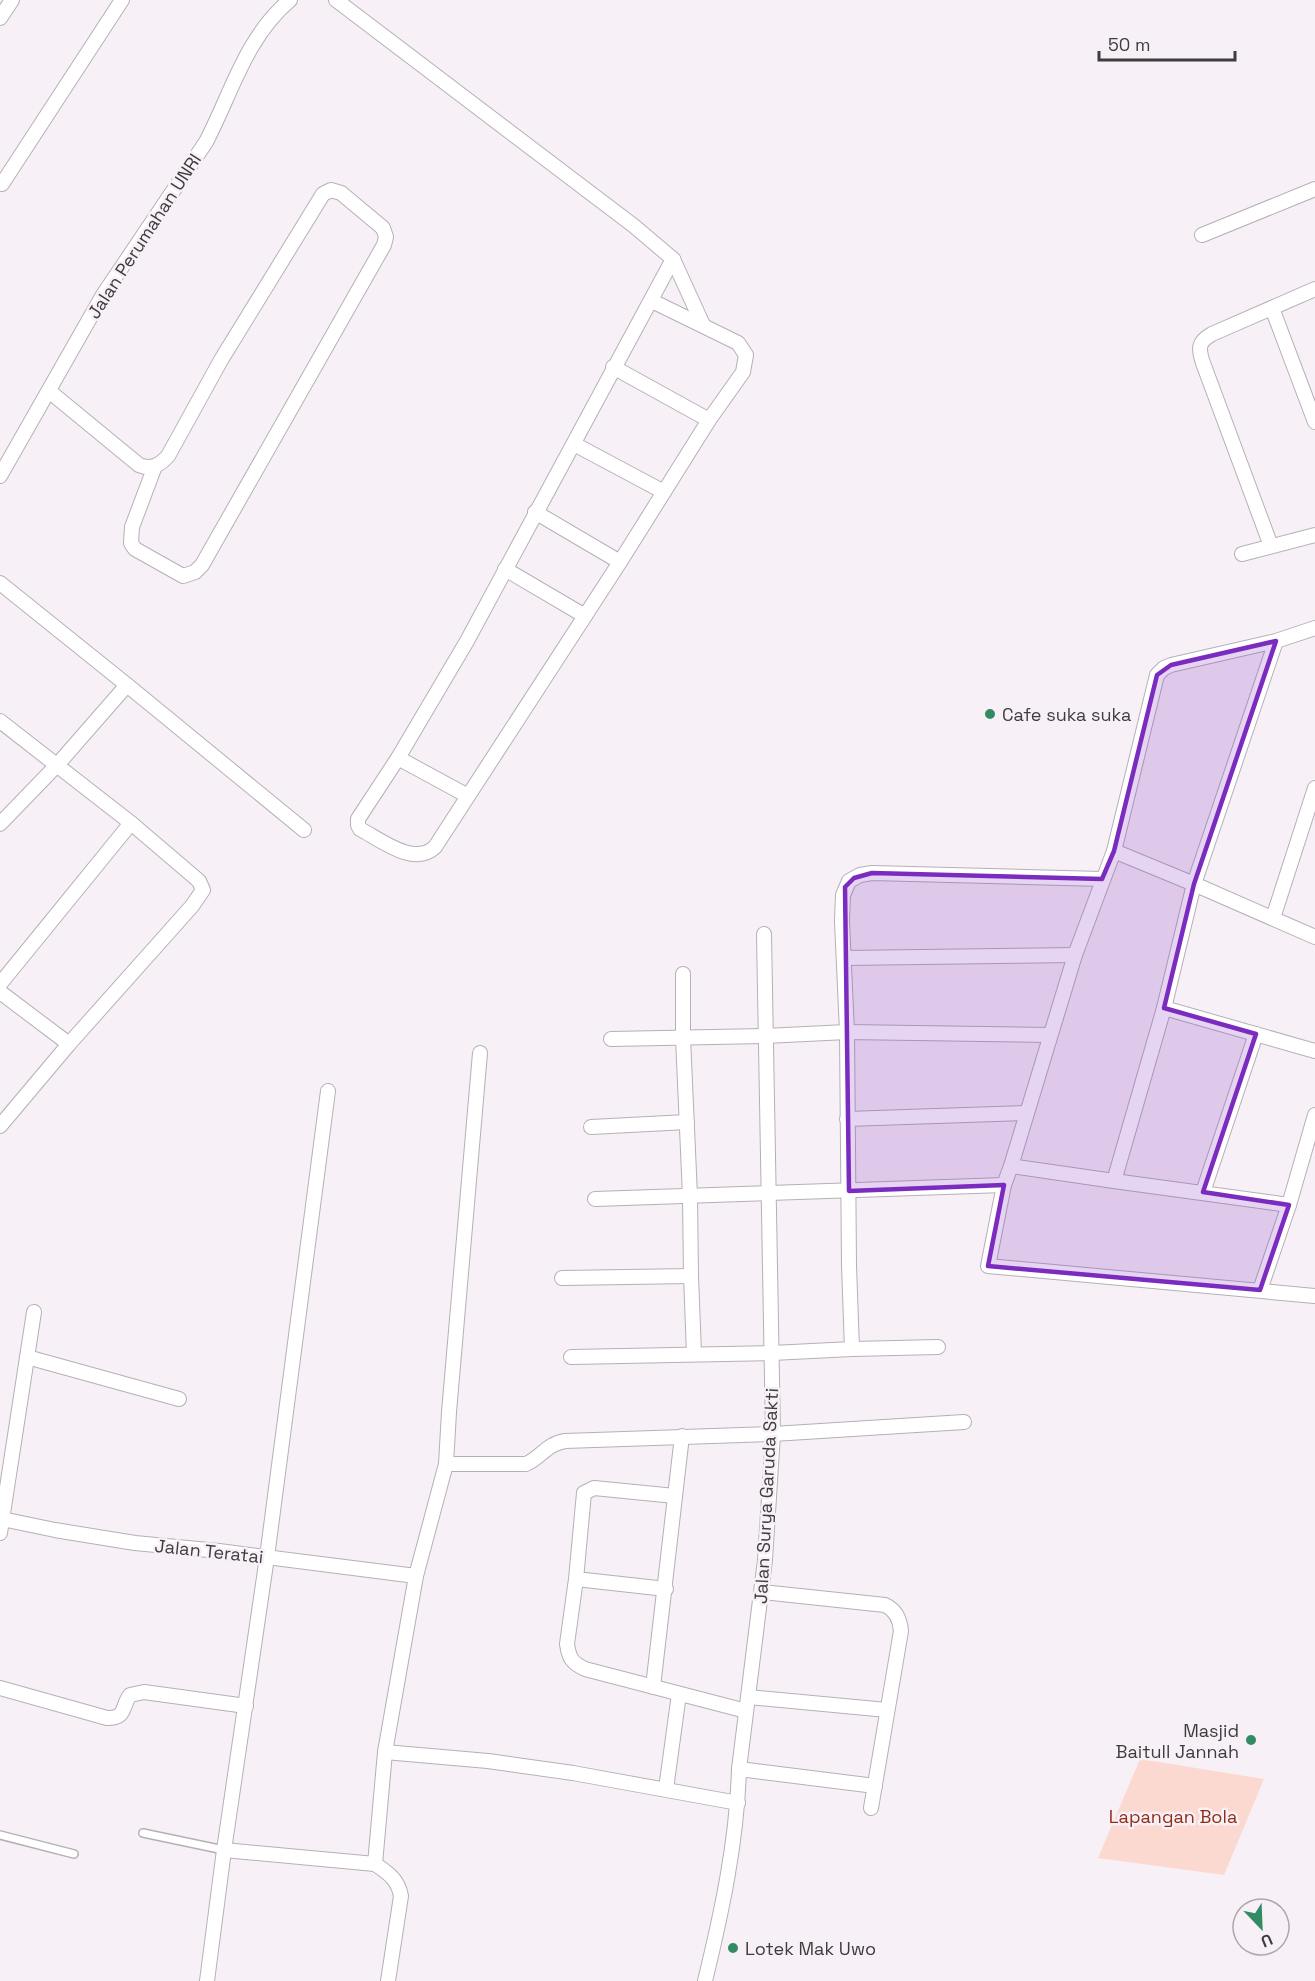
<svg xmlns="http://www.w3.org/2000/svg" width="1315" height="1981" viewBox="0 0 1315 1981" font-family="'Space Grotesk',sans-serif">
<rect width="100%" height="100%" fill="#f7f0f6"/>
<polygon fill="#fbd9d0" points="1140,1759 1264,1779 1224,1875 1098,1858"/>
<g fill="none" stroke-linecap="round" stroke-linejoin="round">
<g stroke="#b6b0b6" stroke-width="10">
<g id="service">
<polyline points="143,1833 224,1850"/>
<polyline points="0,1835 74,1854"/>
</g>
</g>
<g stroke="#b6b0b6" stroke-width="16">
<g id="minor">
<path d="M336,0L634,226L673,259L467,641L398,758L358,819V825L360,829C381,840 414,867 435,847L620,562L709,420L743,372L746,355L738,343L652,301"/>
<polyline points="0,18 12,0"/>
<polyline points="2,184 122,0"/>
<polyline points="1202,235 1315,189"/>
<polyline points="673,259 703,325"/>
<polyline points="1272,308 1315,422"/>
<polyline points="613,367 709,420"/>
<path d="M49,391L139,465C151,470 160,465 168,456L221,360L323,194L331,190L341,193L383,228L386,237L384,245L202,565L195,572L183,576L135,549L131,543L132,527L155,466"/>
<polyline points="574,444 664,492"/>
<path d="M0,476L103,295L206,142C232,92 246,37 290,0"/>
<polyline points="535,512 620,562"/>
<path d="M1271,546L1203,363C1198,348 1198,342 1212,334L1315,289"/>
<polyline points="1242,554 1315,535"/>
<polyline points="505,569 585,616"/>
<polyline points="0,583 127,685 58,764 0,824"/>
<polyline points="1276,641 1194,884 1164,1008 1114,1181 1011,1166 1075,955 1114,851 1157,675 1164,668 1171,665 1276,641 1315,628"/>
<polyline points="127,685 304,830"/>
<polyline points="0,721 131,823 199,881 203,890 192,906 69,1044 0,1126"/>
<polyline points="398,758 468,796"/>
<polyline points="1114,851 1194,884 1315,937"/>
<polyline points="1273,918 1315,788"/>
<polyline points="844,958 1075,955"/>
<polyline points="683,974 683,1038 690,1196 691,1276 694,1354"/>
<polyline points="0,984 131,823"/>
<polyline points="0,992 69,1044"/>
<polyline points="1164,1008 1315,1051"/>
<polyline points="611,1039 765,1036 847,1032 1049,1035"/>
<polyline points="847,1119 1026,1113"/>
<polyline points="591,1127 687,1122"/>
<polyline points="1011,1166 1004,1185 988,1266 1315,1296"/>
<polyline points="1114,1181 1289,1205"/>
<polyline points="1203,1192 1256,1034"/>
<polyline points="595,1199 1004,1185"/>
<polyline points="562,1278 691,1276"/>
<polyline points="1260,1290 1289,1205 1315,1115"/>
<polyline points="852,1349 849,1265 847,1032 842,921 843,895 849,881 860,875 872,873 1102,879"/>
<polyline points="27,1357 179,1399"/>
<polyline points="571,1357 772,1353 852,1349 938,1347"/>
<path d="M446,1464H526C542,1457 546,1444 565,1441L773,1434L964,1422"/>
<path d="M675,1496L594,1488L584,1493L576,1579L567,1644C569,1658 572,1663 585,1669L746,1711"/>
<polyline points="2,1519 55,1530 135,1543 219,1551 416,1576"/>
<polyline points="0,1533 34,1312"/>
<polyline points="576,1579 666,1589"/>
<path d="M762,1592L885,1605C896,1610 900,1619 901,1631L871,1808"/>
<polyline points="653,1687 682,1436"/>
<path d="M0,1688L107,1718C127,1718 121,1707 130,1695L144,1692L246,1706"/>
<polyline points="748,1697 887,1710"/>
<polyline points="385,1752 488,1761 573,1773 738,1803"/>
<polyline points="739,1769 875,1786"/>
<polyline points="666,1789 679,1694"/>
<path d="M224,1850L375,1864C388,1873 398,1879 401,1896L388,1981"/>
<polyline points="375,1864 385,1752 416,1576 446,1464 449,1412 480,1053"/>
<polyline points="207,1981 224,1850 267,1557 328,1091"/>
<path d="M705,1981C722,1911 737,1841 739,1769L765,1560L773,1434L764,934"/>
</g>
</g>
<use href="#service" stroke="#fff" stroke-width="7"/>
<use href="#minor" stroke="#fff" stroke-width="14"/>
</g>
<path fill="#7b2cbf" fill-opacity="0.2" stroke="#7b2cbf" stroke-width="4.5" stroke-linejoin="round" d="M1276,641L1194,884L1164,1008L1256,1034L1203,1192L1289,1205L1260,1290L988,1266L1004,1185L849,1191L845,887L854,878L872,873L1102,879L1114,851L1157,675L1171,665Z"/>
<g fill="#318c63" stroke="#f7f0f6" stroke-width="2">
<circle cx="990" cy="714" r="6"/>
<circle cx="1251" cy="1740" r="6"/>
<circle cx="733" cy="1948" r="6"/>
</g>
<g text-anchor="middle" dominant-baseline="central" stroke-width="5" stroke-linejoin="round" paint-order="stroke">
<g font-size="18" fill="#3e3c3e" stroke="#f7f0f6">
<text transform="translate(144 236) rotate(-57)">Jalan Perumahan UNRI</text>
<text transform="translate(766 1496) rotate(-87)">Jalan Surya Garuda Sakti</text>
<text transform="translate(209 1551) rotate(6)">Jalan Teratai</text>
</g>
<g font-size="18" fill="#3e3c3e" stroke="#f7f0f6" text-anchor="start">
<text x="1002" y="714">Cafe suka suka</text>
<text x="1239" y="1730" text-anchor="end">Masjid<tspan x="1239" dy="21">Baitull Jannah</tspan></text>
<text x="745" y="1948">Lotek Mak Uwo</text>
</g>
<g font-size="18" fill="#902d16" stroke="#f7f0f6">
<text x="1173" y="1816">Lapangan Bola</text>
</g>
</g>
<g transform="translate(1261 1927) rotate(157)"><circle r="28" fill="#f7f0f6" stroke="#ada8ac" stroke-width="1.5"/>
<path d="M0-4.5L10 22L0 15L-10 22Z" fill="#318c63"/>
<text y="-9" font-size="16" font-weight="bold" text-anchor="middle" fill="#3e3c3e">U</text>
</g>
<path d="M1099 51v9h136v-9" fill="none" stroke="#3e3c3e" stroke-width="3"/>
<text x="1108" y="51" font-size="18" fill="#3e3c3e" stroke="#f7f0f6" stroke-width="4.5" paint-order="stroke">50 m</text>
</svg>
